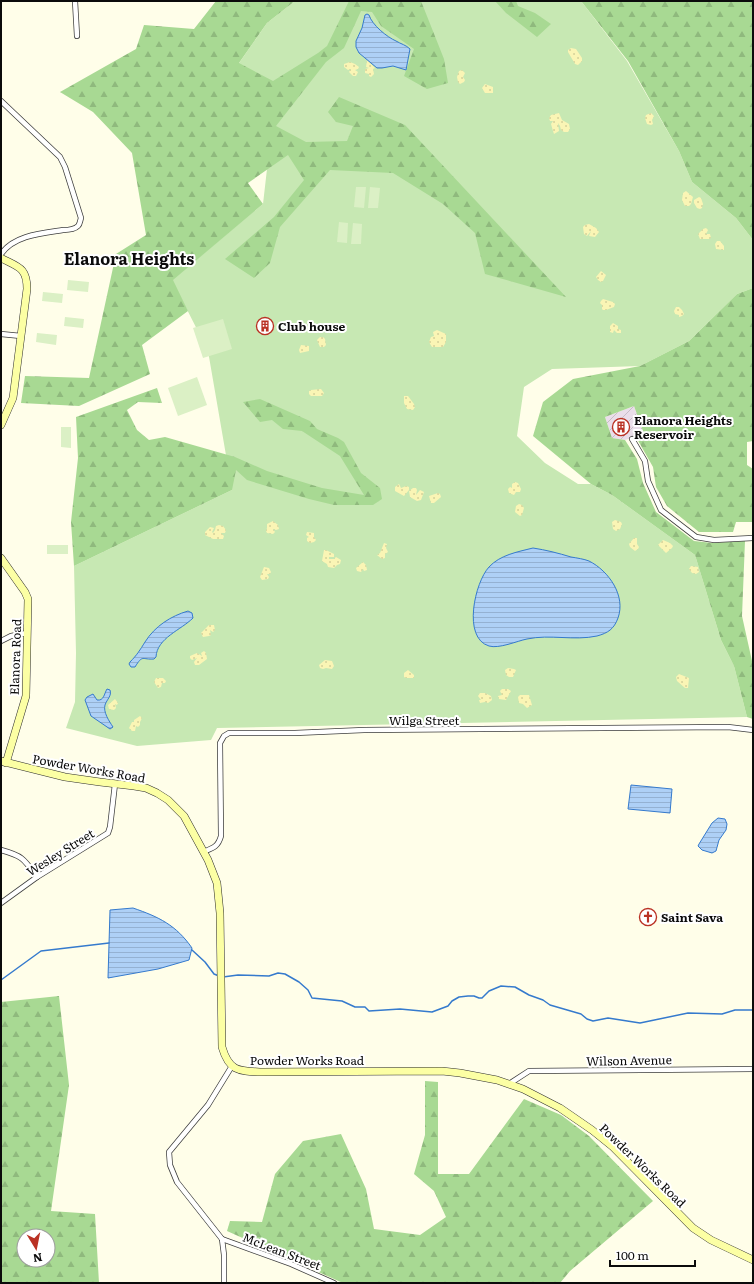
<svg xmlns="http://www.w3.org/2000/svg" width="754" height="1284" viewBox="0 0 754 1284" font-family="Literata,serif">
<defs>
<pattern id="industrial-furrows" width="10" height="10" patternUnits="userSpaceOnUse"><rect width="10" height="10" fill="#eadeea"/><path d="M-1 1l2-2M0 10L10 0M9 11l2-2" fill="none" stroke="#c7bdc7"/></pattern>
<pattern id="forest-firs" width="22" height="20" patternUnits="userSpaceOnUse"><rect width="22" height="20" fill="#a8d993"/><path d="M5 1l3.5 6h-7zM16 11l3.5 6h-7z" fill="#8fb97d"/></pattern>
<pattern id="sand-dots" width="8" height="8" patternUnits="userSpaceOnUse"><rect width="8" height="8" fill="#faf5b5"/><path d="M2 2h.1M6 6h.1" fill="none" stroke="#d5d19a" stroke-width="1.8" stroke-linecap="round"/></pattern>
<pattern id="water-rules" width="6" height="5" patternUnits="userSpaceOnUse"><rect width="6" height="5" fill="#aed0f6"/><path d="M0 2.5h6" fill="none" stroke="#94b1d2"/></pattern>
</defs>
<rect width="100%" height="100%" fill="#fffee9"/>
<polygon fill="url(#industrial-furrows)" points="634,406 644,434 625,440 612,438 605,417"/>
<polygon fill="#c7e8b3" points="295,1 581,1 627,61 679,151 692,182 736,218 753,240 753,288 737,294 689,341 640,366 552,369 524,387 517,436 545,463 578,484 591,484 612,495 695,555 721,640 734,666 747,717 217,728 211,740 137,746 66,728 75,702 76,653 74,566 232,490 208,351 172,280 263,204 267,169 196,125 267,23"/>
<g fill="url(#forest-firs)" fill-rule="evenodd">
<polygon points="216,1 295,1 267,23 239,63 273,81 318,53 327,46 349,1 421,1 444,59 448,83 427,89 404,76 414,49 381,26 372,12 361,11 344,48 326,62 276,126 306,142 347,141 353,126 336,122 328,112 339,97 405,125 566,297 485,274 475,233 443,204 393,173 330,170 280,227 270,263 254,278 225,259 274,217 304,180 288,155 248,183 263,204 173,280 188,311 142,345 150,374 79,406 21,403 25,376 89,378 116,254 146,235 132,153 93,112 60,92 136,49 144,25 194,29"/>
<polygon points="495,1 516,1 518,6 535,13 551,24 537,37 506,13"/>
<polygon points="581,1 753,1 753,240 736,218 692,182 679,151 628,61"/>
<polygon points="753,288 753,441 747,442 747,465 753,469 753,522 736,522 733,532 699,532 667,506 656,487 653,467 636,437 644,434 634,406 605,417 612,438 625,440 637,459 643,483 656,512 694,541 712,543 745,541 742,616 752,661 753,719 747,717 734,666 721,640 695,555 612,495 591,484 533,436 543,402 573,379 640,366 689,341 737,294"/>
<polygon points="157,388 162,403 138,402 127,410 137,430 149,440 165,437 235,457 267,471 322,488 364,495 340,456 302,431 283,429 272,420 260,422 243,402 260,399 310,421 317,429 338,438 344,442 361,473 380,488 382,499 373,505 334,505 309,499 247,480 236,470 232,490 74,566 71,522 78,458 76,417"/>
<path d="M59,996L69,1085L51,1211L95,1214L99,1283H1V1002ZM24,1236H48V1260H24Z"/>
<polygon points="425,1081 438,1082 438,1174 469,1174 524,1099 561,1115 589,1136 653,1201 570,1271 560,1283 343,1283 227,1231 230,1221 262,1222 275,1174 303,1141 341,1134 366,1189 374,1229 420,1235 446,1217 434,1191 414,1174 425,1135"/>
</g>
<g fill="url(#sand-dots)">
<polygon points="571,48 576,49 582,58 582,61 578,65 575,64 568,52 568,50"/>
<polygon points="367,60 375,68 373,69 374,74 371,77 369,76 369,74 365,73 365,69 369,68 366,67"/>
<polygon points="350,62 355,64 359,67 358,69 355,70 358,72 356,76 353,76 349,72 351,69 348,70 344,67 344,64"/>
<polygon points="462,70 465,73 463,77 465,80 464,82 460,84 458,82 457,77 459,71"/>
<polygon points="485,84 493,87 493,93 485,93 482,88"/>
<polygon points="559,113 562,120 569,124 570,129 568,132 564,132 561,130 560,126 558,123 559,131 554,134 553,131 551,124 553,121 550,121 549,118 551,115"/>
<polygon points="651,113 654,116 652,120 653,124 651,125 647,124 645,118 646,115"/>
<polygon points="686,191 693,197 691,204 689,206 685,206 682,200 683,193"/>
<polygon points="699,197 701,198 703,204 702,208 700,209 697,208 694,203 694,200"/>
<polygon points="589,224 596,228 599,232 595,237 589,236 591,231 587,236 584,234 583,227 585,225"/>
<polygon points="706,228 708,230 706,234 710,234 711,238 709,239 700,239 698,234 703,229"/>
<polygon points="717,241 720,241 724,246 724,250 716,249 715,244"/>
<polygon points="601,271 606,275 603,281 601,282 598,280 596,277"/>
<polygon points="603,299 613,302 615,304 614,307 606,310 603,310 602,309 602,305 600,303 601,301"/>
<polygon points="676,307 679,307 682,310 684,314 682,316 679,317 679,315 675,314 674,311"/>
<polygon points="613,323 618,326 618,329 621,330 621,333 617,333 614,330 613,333 610,332 610,326"/>
<polygon points="437,330 446,334 446,342 443,347 432,347 429,342 431,337 434,336 433,332"/>
<polygon points="323,337 325,339 326,345 324,347 320,347 317,340 320,337"/>
<polygon points="301,345 309,346 309,351 300,353 299,350"/>
<polygon points="321,389 324,393 322,396 311,396 309,394 309,391 311,390"/>
<polygon points="404,396 408,396 414,404 415,407 413,410 407,409 404,403"/>
<polygon points="515,482 518,483 521,489 520,492 516,492 514,495 509,493 508,489 510,487 512,488 512,484"/>
<polygon points="399,484 401,488 406,486 409,487 409,490 404,496 395,491 395,487"/>
<polygon points="413,488 416,488 417,490 416,495 420,490 424,492 421,500 417,501 410,497 409,491"/>
<polygon points="438,493 440,494 441,497 434,503 431,503 429,496"/>
<polygon points="519,504 522,505 524,508 522,515 520,516 515,512 516,506"/>
<polygon points="615,520 621,522 622,524 620,529 616,531 613,529 612,522"/>
<polygon points="273,521 278,525 279,529 276,530 273,529 275,532 273,534 267,533 266,531 267,528 267,524"/>
<polygon points="219,525 223,526 226,530 225,533 221,533 224,536 223,539 213,539 205,535 205,532 210,527 214,528 212,532 213,533 215,530 216,526"/>
<polygon points="307,532 314,533 314,537 316,540 314,542 310,543 307,541 307,538 309,537 306,535"/>
<polygon points="634,538 637,538 637,544 639,547 638,549 635,551 630,547 629,544"/>
<polygon points="663,540 670,543 673,546 672,548 666,553 658,545"/>
<polygon points="384,543 387,544 386,548 388,552 385,554 385,558 382,559 377,555 380,553"/>
<polygon points="324,550 326,550 334,554 334,557 329,557 329,559 334,559 336,557 341,560 340,564 337,565 334,568 328,567 327,564 322,561"/>
<polygon points="363,562 366,565 367,570 364,571 363,569 361,572 357,571 356,568"/>
<polygon points="691,566 698,567 699,572 696,574 692,573 689,569"/>
<polygon points="264,567 269,568 271,572 270,574 267,574 269,577 268,579 262,580 260,577"/>
<polygon points="209,625 214,625 215,630 213,632 210,630 211,635 209,636 203,637 201,633"/>
<polygon points="204,651 206,653 207,659 199,665 195,665 194,662 197,658 192,660 190,658 190,656 197,653 202,656 201,653"/>
<polygon points="325,660 332,661 334,666 332,669 326,668 323,669 320,668 319,665"/>
<polygon points="508,668 514,669 516,670 513,677 509,677 506,675 505,670"/>
<polygon points="408,670 414,675 414,678 406,678 404,677 404,673"/>
<polygon points="679,674 689,678 688,688 685,688 677,681 676,677"/>
<polygon points="156,678 163,678 166,681 165,683 162,683 161,687 158,688 154,682"/>
<polygon points="502,689 508,689 511,691 506,700 499,699 498,696 502,695 500,691"/>
<polygon points="480,693 485,693 491,696 492,700 488,703 485,702 480,703 479,700 481,700 478,696"/>
<polygon points="520,695 529,695 532,705 527,708 523,704 519,703 518,697"/>
<polygon points="115,699 118,703 117,705 115,704 116,708 114,710 109,709 108,705"/>
<polygon points="140,716 142,718 140,722 140,725 138,727 136,726 135,731 132,731 129,728 132,722 134,722 134,720"/>
</g>
<g fill="#dbf0c5">
<polygon points="356,187 366,187 364,208 354,207"/>
<polygon points="370,187 380,188 378,208 368,208"/>
<polygon points="339,222 348,223 347,243 337,242"/>
<polygon points="353,223 362,224 361,244 351,244"/>
<polygon points="68,280 89,282 88,292 67,290"/>
<polygon points="43,292 63,294 62,303 42,301"/>
<polygon points="65,317 84,319 83,328 64,326"/>
<polygon points="223,319 232,349 203,358 193,328"/>
<polygon points="37,333 57,335 56,345 36,342"/>
<polygon points="197,377 207,405 178,416 168,388"/>
<polygon points="61,427 71,427 71,448 61,447"/>
<rect x="47" y="545" width="21" height="9"/>
</g>
<g fill="url(#water-rules)" stroke="#357acd">
<path d="M367,14L369,15C372,25 387,37 396,41C401,44 406,45 410,49L406,70L393,66L382,68H377L359,53L356,47V41L362,28L365,15Z"/>
<path d="M533,548C546,550 558,553 571,557C577,558 584,559 589,561C609,571 626,596 618,618C614,629 608,633 597,636C574,641 550,634 527,639C517,641 499,649 489,646C462,638 475,582 489,567C500,555 517,552 533,548Z"/>
<path d="M188,611L192,613L193,618C181,630 157,638 156,657L154,659C142,660 143,654 135,667H131L129,664L130,662C137,655 140,650 145,642C155,626 171,616 188,611Z"/>
<path d="M107,689L110,690C112,696 107,699 105,705C103,712 109,721 113,727L110,729L91,716L85,700L87,697L93,694L97,700C104,701 104,694 107,689Z"/>
<polygon points="631,785 672,789 670,813 628,809"/>
<polygon points="718,818 725,819 727,824 726,830 719,840 716,851 712,853 702,850 698,846 699,844 712,823"/>
<path d="M133,908C159,917 176,925 192,948L189,960L158,969L108,978L110,910Z"/>
</g>
<g fill="none" stroke-linecap="round" stroke-linejoin="round">
<g stroke="#357acd" stroke-width="1.5">
<polyline points="192,950 205,962 214,974 219,976"/>
<polyline points="223,977 238,975 269,976 278,973 285,974 299,982 308,990 312,998 342,1001 355,1007 365,1007 369,1011 400,1009 432,1012 448,1006 452,1001 459,997 468,996 474,996 479,998 482,998 489,991 501,986 515,987 529,995 543,1000 550,1005 581,1014 587,1019 593,1021 608,1018 640,1023 688,1013 722,1014 735,1010 753,1010"/>
<polyline points="1,980 41,951 109,943"/>
</g>
<g stroke="#3e3e3e" stroke-width="6">
<g id="street">
<polyline points="75,1 77,36"/>
<path d="M1,101L60,157L65,167L81,218C80,221 80,224 78,226C74,230 68,230 63,230C43,233 14,235 1,254"/>
<polyline points="1,334 21,336"/>
<polyline points="632,439 645,461 648,481 661,510 696,537 714,540 753,538"/>
<polyline points="1,641 11,636 27,633"/>
<path d="M1,850C23,856 24,859 37,877"/>
<path d="M203,852C213,848 218,847 221,836L220,743L224,736L229,733H295L364,730L728,727L753,730"/>
<polyline points="1,903 37,877 108,833 110,827 115,784"/>
<polyline points="509,1084 529,1071 753,1069"/>
<polyline points="222,1239 291,1264 334,1283"/>
<polyline points="224,1283 224,1255 222,1239 177,1182 170,1165 169,1152 208,1105 232,1066"/>
</g>
</g>
<g stroke="#2d2d2d" stroke-width="8">
<g id="secondary">
<path d="M1,258C18,267 27,267 27,289L13,398L1,425"/>
<polyline points="1,558 25,592 28,599 26,696 6,763"/>
<path d="M1,761L65,777L100,782L134,786L146,788L157,793L168,800L184,816L208,860L217,883L220,913L222,1047C229,1071 238,1071 261,1072L442,1071L460,1073L497,1080L523,1089L560,1108L592,1130L613,1147L693,1228L711,1240L753,1260"/>
</g>
</g>
<use href="#street" stroke="#fff" stroke-width="4.5"/>
<use href="#secondary" stroke="#fcffa4" stroke-width="7"/>
</g>
<defs>
<g id="building-ring" transform="scale(0.9)"><circle r="9.5" fill="#fff" stroke="#ba3224" stroke-width="1.5"/><path d="M-4-6H4V6H1V3H-1V6H-4ZM-2.5-4.3h1.7v1.8h-1.7ZM.8-4.3h1.7v1.8H.8ZM-2.5-1h1.7V.8h-1.7ZM.8-1h1.7V.8H.8Z" fill="#ba3224"/></g>
<g id="church-ring" transform="scale(0.9)"><circle r="9.5" fill="#fff" stroke="#ba3224" stroke-width="1.5"/><path d="M-1.2-6h2.4v3.5h3.3v2.4h-3.3V6h-2.4V-.1h-3.3v-2.4h3.3Z" fill="#ba3224"/></g>
</defs>
<g fill-rule="evenodd">
<use href="#building-ring" x="265" y="326"/>
<use href="#building-ring" x="621" y="427"/>
<use href="#church-ring" x="648" y="917"/>
</g>
<g text-anchor="middle" dominant-baseline="central" stroke-width="4" stroke-linejoin="round" paint-order="stroke">
<g font-size="12" font-weight="bold" fill="#0b0b0b" stroke="#fff" text-anchor="start">
<text x="278" y="326">Club house</text>
<text x="634" y="420">Elanora Heights<tspan x="634" dy="14">Reservoir</tspan></text>
<text x="661" y="917">Saint Sava</text>
</g>
<g font-size="12" fill="#0b0b0b" stroke="#fff">
<text transform="translate(15 657) rotate(-88)">Elanora Road</text>
<text x="424" y="720">Wilga Street</text>
<text transform="translate(89 768) rotate(10)">Powder Works Road</text>
<text transform="translate(60 852) rotate(-32)">Wesley Street</text>
<text x="307" y="1060">Powder Works Road</text>
<text transform="translate(629 1060) rotate(-1)">Wilson Avenue</text>
<text transform="translate(643 1165) rotate(44)">Powder Works Road</text>
<text transform="translate(282 1251) rotate(21)">McLean Street</text>
</g>
<g font-size="16" font-weight="bold" fill="#0b0b0b" stroke="#fff">
<text x="129" y="258">Elanora Heights</text>
</g>
</g>
<rect width="754" height="1284" fill="none" stroke="#0b0b0b" stroke-width="4"/>
<g transform="translate(36 1248) rotate(170)"><circle r="19" fill="#ffffff" stroke="#9d9d9d"/>
<path d="M0-3L7 15L0 10L-7 15Z" fill="#ba3224"/>
<text y="-6" font-size="11" font-weight="bold" text-anchor="middle" fill="#0b0b0b">N</text>
</g>
<path d="M610 1260v6h85v-6" fill="none" stroke="#0b0b0b" stroke-width="2"/>
<text x="616" y="1260" font-size="12" fill="#0b0b0b" stroke="#ffffff" stroke-width="3" paint-order="stroke">100 m</text>
</svg>
